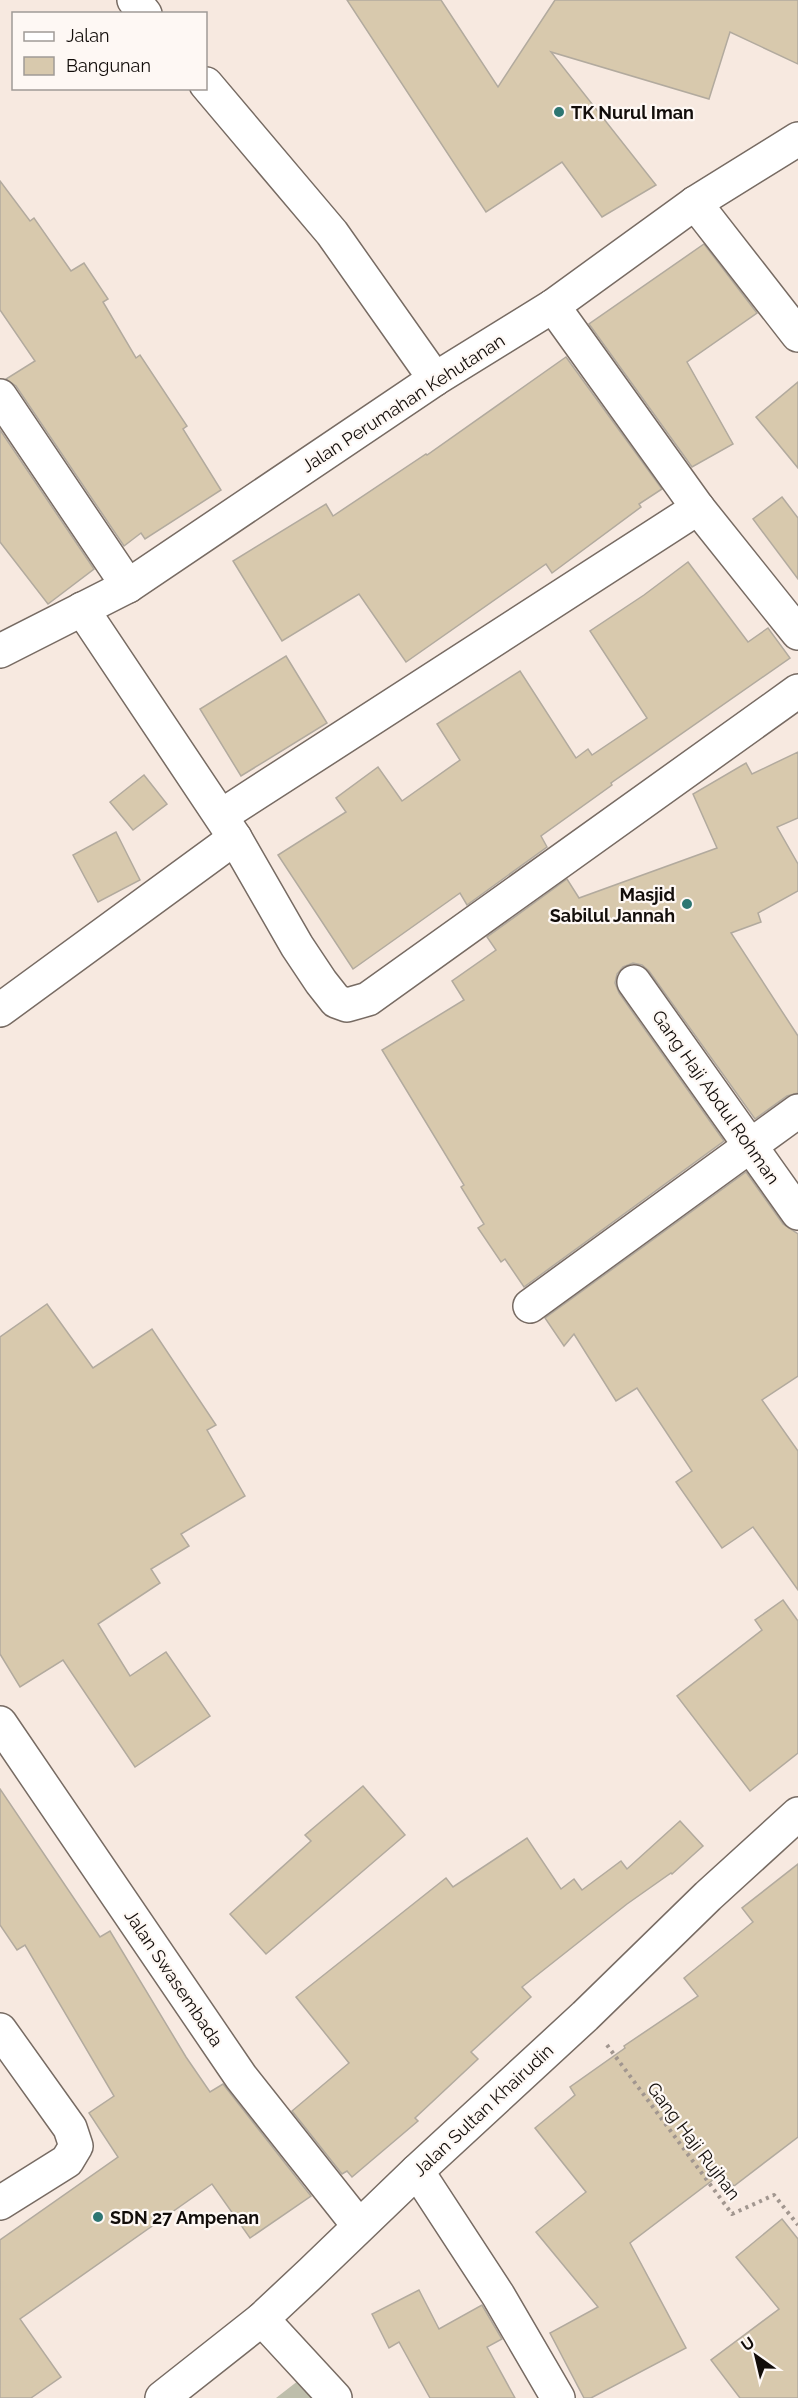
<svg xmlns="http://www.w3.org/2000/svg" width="798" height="2398" viewBox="0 0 798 2398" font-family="Raleway,sans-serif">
<rect width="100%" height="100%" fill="#f7e9e0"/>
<polygon fill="#bebeab" points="312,2370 334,2398 276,2398"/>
<g fill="#d8c9ad" stroke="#b2aa9e" stroke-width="1.5">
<polygon points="347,0 441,0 498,87 555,0 798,0 798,64 730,32 709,99 551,52 656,185 602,217 562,162 486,212"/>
<polygon points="0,181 30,221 34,218 71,271 84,263 108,299 103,302 136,358 140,355 187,426 183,429 221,490 145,539 141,533 124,546 16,386 6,379 35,361 0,310"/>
<polygon points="704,244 757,313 687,362 733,444 692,467 589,324"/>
<polygon points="566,357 662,489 639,504 641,507 552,573 546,564 406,662 359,594 282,641 233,561 326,504 333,516 426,454 427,455"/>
<polygon points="798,382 798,468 756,417"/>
<polygon points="0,430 94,569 48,604 0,542"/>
<polygon points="782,497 798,518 798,579 753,519"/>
<polygon points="688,562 748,642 768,628 790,658 611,783 612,785 541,836 547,847 467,905 460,893 353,969 278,855 346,812 336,798 378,767 402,801 460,760 437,724 520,671 576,758 588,749 592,755 647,718 590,631 644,595"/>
<polygon points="286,656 327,723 241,776 200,709"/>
<polygon points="798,752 798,818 777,827 798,864 798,891 758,913 761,922 731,933 798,1036 798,1093 787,1096 755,1119 649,971 642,965 633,963 623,967 617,974 615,983 619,993 724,1141 524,1287 505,1259 501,1262 478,1228 484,1224 461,1187 464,1185 382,1050 464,1000 452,981 496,950 487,937 567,879 579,898 717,848 693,794 746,763 752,774"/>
<polygon points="144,775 167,804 133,830 110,802"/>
<polygon points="116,832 140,880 98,902 73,855"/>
<polygon points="746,1172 783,1224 798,1234 798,1376 762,1400 798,1451 798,1590 753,1527 722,1548 676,1482 692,1471 637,1388 616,1401 574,1334 564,1346 545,1318"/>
<polygon points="47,1304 93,1368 152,1329 216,1425 207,1430 245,1496 181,1534 189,1546 151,1569 160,1583 98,1624 130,1676 166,1652 210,1716 135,1767 63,1660 20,1687 0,1654 0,1337"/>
<polygon points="783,1600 798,1621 798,1753 750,1791 677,1696 762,1630 755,1620"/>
<polygon points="363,1786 405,1835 266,1954 230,1914 311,1841 305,1835"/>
<polygon points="0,1789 100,1937 110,1931 186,2057 210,2092 223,2084 311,2196 250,2238 212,2184 20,2319 61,2377 31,2398 0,2398 0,2240 118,2157 89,2113 114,2096 25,1945 17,1950 0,1925"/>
<polygon points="680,1821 703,1846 672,1874 671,1873 627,1904 522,1987 531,1997 471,2052 478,2059 415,2118 418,2121 352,2177 347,2171 342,2174 292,2111 349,2063 296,1997 446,1878 453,1887 527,1838 561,1889 574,1879 582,1890 621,1861 627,1869"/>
<polygon points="798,1864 798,2137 734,2186 722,2173 630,2243 686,2348 591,2398 584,2398 550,2333 598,2307 536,2232 586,2192 535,2128 575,2095 570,2087 625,2048 624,2046 698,1996 684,1978 753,1922 742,1908"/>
<polygon points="782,2219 798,2239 798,2398 740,2398 711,2360 779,2309 736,2257"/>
<polygon points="419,2290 439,2329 482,2305 502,2339 487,2347 515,2398 430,2398 399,2342 389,2348 372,2314"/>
</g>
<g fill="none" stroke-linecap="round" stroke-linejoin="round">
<g stroke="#776b63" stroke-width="36">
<g id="minor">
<polyline points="134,0 145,14"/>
<polyline points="206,84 332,233 435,379"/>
<polyline points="695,203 798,335"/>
<polyline points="553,306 698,508 798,633"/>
<polyline points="0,396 128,586"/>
<polyline points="82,609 235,838 297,946 321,982 336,1001 347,1005 368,999 798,691"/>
<polyline points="0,651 128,586 435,379 553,306 695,203 798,139"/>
<polyline points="221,816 698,508"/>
<polyline points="634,982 798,1213"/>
<polyline points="0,1010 235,838"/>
<polyline points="530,1306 798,1111"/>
<polyline points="0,1723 241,2077 359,2226"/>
<polyline points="0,2030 70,2128 76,2146 67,2161 0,2203"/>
<polyline points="417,2171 498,2295 558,2398"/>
<polyline points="262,2319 335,2398"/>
</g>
</g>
<g stroke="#776b63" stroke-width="36">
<polyline id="major" points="162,2398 262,2319 312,2272 417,2171 585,2016 708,1896 798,1814"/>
</g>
<polyline stroke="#a1968f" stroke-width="4" stroke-dasharray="3 4.5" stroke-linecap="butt" points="607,2045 732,2214 774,2195 798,2225"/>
<use href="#minor" stroke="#fff" stroke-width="33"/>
<use href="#major" stroke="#fff" stroke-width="33"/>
</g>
<g fill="#2d7672" stroke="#fef8f4" stroke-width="2">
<circle cx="559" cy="112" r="6"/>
<circle cx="687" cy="904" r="6"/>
<circle cx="98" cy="2217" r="6"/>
</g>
<g text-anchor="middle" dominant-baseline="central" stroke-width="4.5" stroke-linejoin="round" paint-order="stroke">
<g font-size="18" font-weight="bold" fill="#120d0a" stroke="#fef8f4" text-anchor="start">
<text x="571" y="112">TK Nurul Iman</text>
<text x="675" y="894" text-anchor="end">Masjid<tspan x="675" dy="21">Sabilul Jannah</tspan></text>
<text x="110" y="2217">SDN 27 Ampenan</text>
</g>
<g font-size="18" fill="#120d0a" stroke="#fef8f4">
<text transform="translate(403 403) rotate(-33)">Jalan Perumahan Kehutanan</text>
<text transform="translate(716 1097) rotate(55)">Gang Haji Abdul Rohman</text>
<text transform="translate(174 1978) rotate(56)">Jalan Swasembada</text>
<text transform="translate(483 2110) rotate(-43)">Jalan Sultan Khairudin</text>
<text transform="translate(694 2141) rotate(53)">Gang Haji Rujhan</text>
</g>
</g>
<rect x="12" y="12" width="195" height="78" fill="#fef8f4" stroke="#a09a96" stroke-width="1.5"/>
<rect x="24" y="32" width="30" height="9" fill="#ffffff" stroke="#a09a96" stroke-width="1.5"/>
<text x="66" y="42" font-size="18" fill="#120d0a">Jalan</text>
<rect x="24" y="57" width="30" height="18" fill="#d8c9ad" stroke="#a09a96" stroke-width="1.5"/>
<text x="66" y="72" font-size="18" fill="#120d0a">Bangunan</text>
<g transform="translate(756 2356) rotate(326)" stroke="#fef8f4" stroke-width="4.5" paint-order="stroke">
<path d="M0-4.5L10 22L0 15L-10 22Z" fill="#120d0a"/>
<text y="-9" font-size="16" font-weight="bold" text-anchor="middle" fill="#120d0a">U</text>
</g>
</svg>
